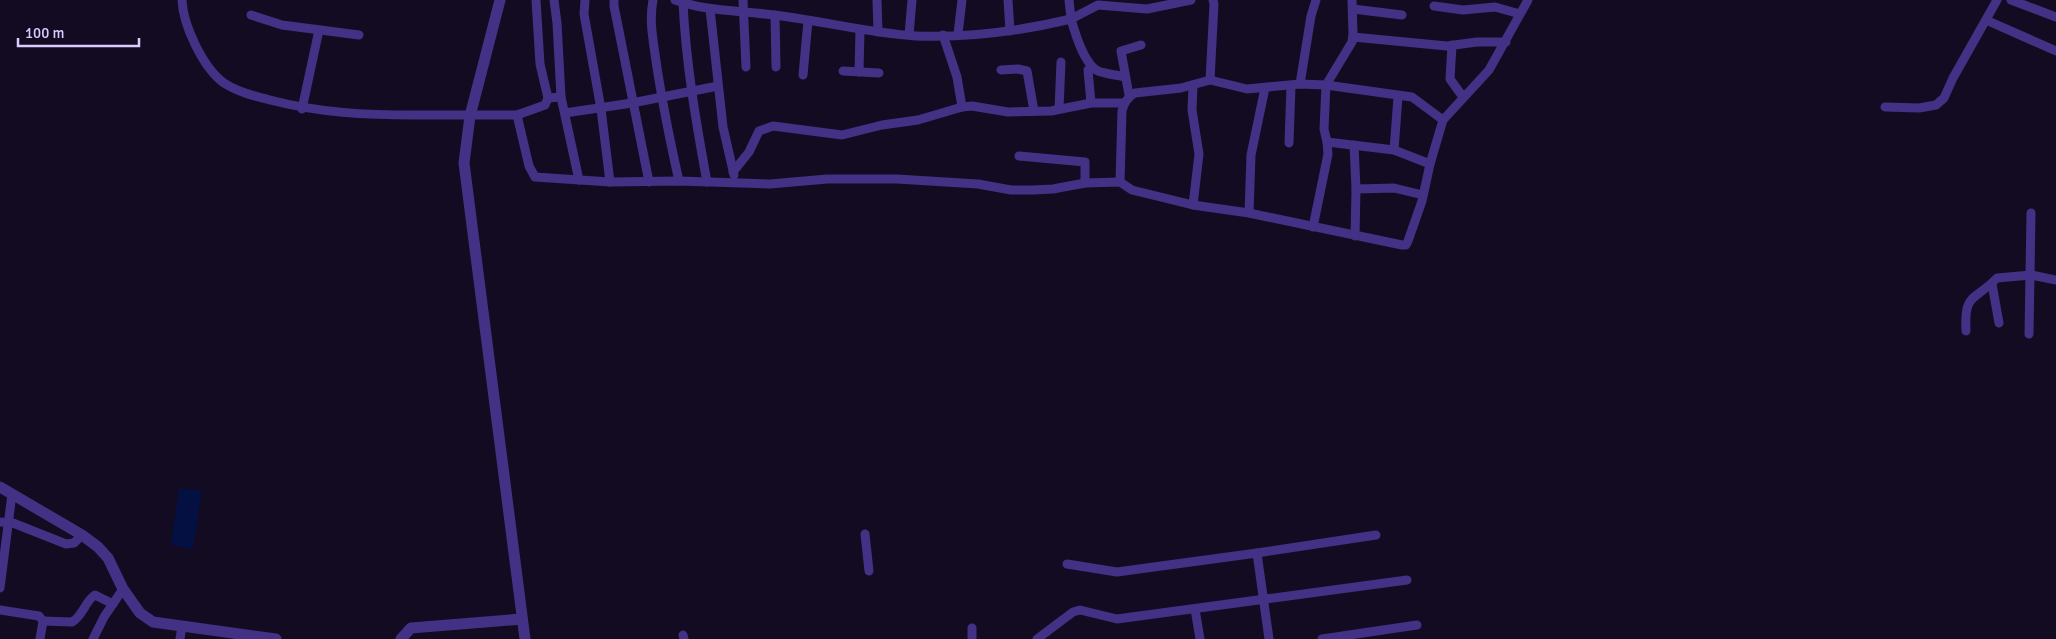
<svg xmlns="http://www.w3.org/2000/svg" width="2056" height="639" viewBox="0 0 2056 639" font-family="Signika,sans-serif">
<rect width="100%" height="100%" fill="#130b22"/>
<polygon fill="#041041" points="179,488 202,491 193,549 171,545"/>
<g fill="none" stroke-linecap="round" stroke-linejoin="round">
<g stroke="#433185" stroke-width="9">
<path d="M182,0C183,25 203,68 224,83C238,92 254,96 270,100C320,113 366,115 417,115C450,115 484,115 517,115L529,166L535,177L610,182L679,181L770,184L827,179H897L978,184L1011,190H1033L1053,189L1085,183L1120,182L1132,190L1193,205L1249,213L1402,245H1406L1408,241L1422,201L1430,164L1443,120L1489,70L1528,0"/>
<polyline points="536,0 540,64 548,98 561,97"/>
<polyline points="554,0 557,23 561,97 579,180"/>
<polyline points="585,0 584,14 601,109 610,182"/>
<polyline points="614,0 614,6 649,182"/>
<path d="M653,0C649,21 653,39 656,61C662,101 670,141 679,181"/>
<path d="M675,0C706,11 733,10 765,14C816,19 865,33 916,36C967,38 1021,31 1071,19C1075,33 1084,64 1098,71C1106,74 1117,75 1125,77"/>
<polyline points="743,0 746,67"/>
<polyline points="877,0 878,32"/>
<polyline points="1008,0 1010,31"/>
<polyline points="1069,0 1071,19 1098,5 1147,9 1191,0"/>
<polyline points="2011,0 2056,17"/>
<path d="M683,3C686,64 696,122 707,182"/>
<polyline points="1434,6 1463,10 1495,7 1520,14"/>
<polyline points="710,9 723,127 734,175"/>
<polyline points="1353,9 1402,15"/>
<polyline points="251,15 282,25 359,35"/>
<polyline points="775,15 776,67"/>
<polyline points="1986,20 2056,51"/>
<polyline points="958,34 962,0"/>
<polyline points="909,35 912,0"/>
<polyline points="943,35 957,77 962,107"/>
<polyline points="1353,37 1447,46 1477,42 1506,42"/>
<polyline points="1452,45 1450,79 1463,97"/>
<polyline points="1001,70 1018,69 1027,71 1034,111"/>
<polyline points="1088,70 1091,103"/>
<polyline points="843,71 879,73"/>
<polyline points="859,72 860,30"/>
<polyline points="803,75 808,21"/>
<polyline points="1210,80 1214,4 1213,0"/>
<polyline points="1300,84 1311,16 1316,0"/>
<polyline points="1193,85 1192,110 1199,154 1193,205"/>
<polyline points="1129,95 1121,51 1141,45"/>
<polyline points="1885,107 1919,108 1936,105 1944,98 1953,78 1997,0"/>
<polyline points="302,109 319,30"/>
<polyline points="1059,109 1061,62"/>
<polyline points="565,113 632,103 718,86"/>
<polyline points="517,115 545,105 548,98"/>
<polyline points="1327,142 1394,150 1430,164"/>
<polyline points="1289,143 1291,86"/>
<polyline points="1354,145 1356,189"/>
<polyline points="1394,150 1398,97"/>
<polyline points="1019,156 1085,162 1085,183"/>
<polyline points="733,172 749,152 759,131 773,126 842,135 882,125 918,120 962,107 972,106 1008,112 1051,111 1091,103 1124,103"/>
<path d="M1120,182L1122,111C1124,103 1127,97 1135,93L1181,88L1210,80L1247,89L1300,84L1326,85L1352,42L1353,33L1352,0"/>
<polyline points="1249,213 1251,155 1265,88"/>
<polyline points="1313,227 1328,154 1327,142 1324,129 1326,85 1412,97 1443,120"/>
<polyline points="1355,236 1356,189 1394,188 1423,195"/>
<polyline points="1992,284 1999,323"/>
<path d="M1966,331C1964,292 1974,302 1997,278L2031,275L2056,280"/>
<polyline points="2029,334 2031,213"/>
<polyline points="0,522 13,523 66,544 74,543 82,535"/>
<polyline points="865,534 869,571"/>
<polyline points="1257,553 1376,535"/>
<polyline points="1067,564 1117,572 1257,553 1269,639"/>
<polyline points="0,588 12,494"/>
<polyline points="1195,609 1200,639"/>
<polyline points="0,610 39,616 43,621 40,639"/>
<path d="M43,621L72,622C83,616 85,601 95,595L113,604"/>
<polyline points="972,628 972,639"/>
<polyline points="683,635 684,639"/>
<polyline points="93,639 104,617 123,589"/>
<polyline points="180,639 182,626"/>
<polyline points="1037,639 1073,612 1080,610 1117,619 1407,580"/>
<polyline points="1322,639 1417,625"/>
</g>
<g stroke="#433185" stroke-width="11">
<polyline points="500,0 470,116 464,163 525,639"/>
<polyline points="0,487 82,535 98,547 108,558 123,589 140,613 153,622 276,639"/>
<polyline points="401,639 411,628 522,619"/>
</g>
</g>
<path d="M18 38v8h121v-8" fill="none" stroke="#daccff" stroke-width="2.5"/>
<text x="25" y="38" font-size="15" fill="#daccff" stroke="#130b22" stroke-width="4" paint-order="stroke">100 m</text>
</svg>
